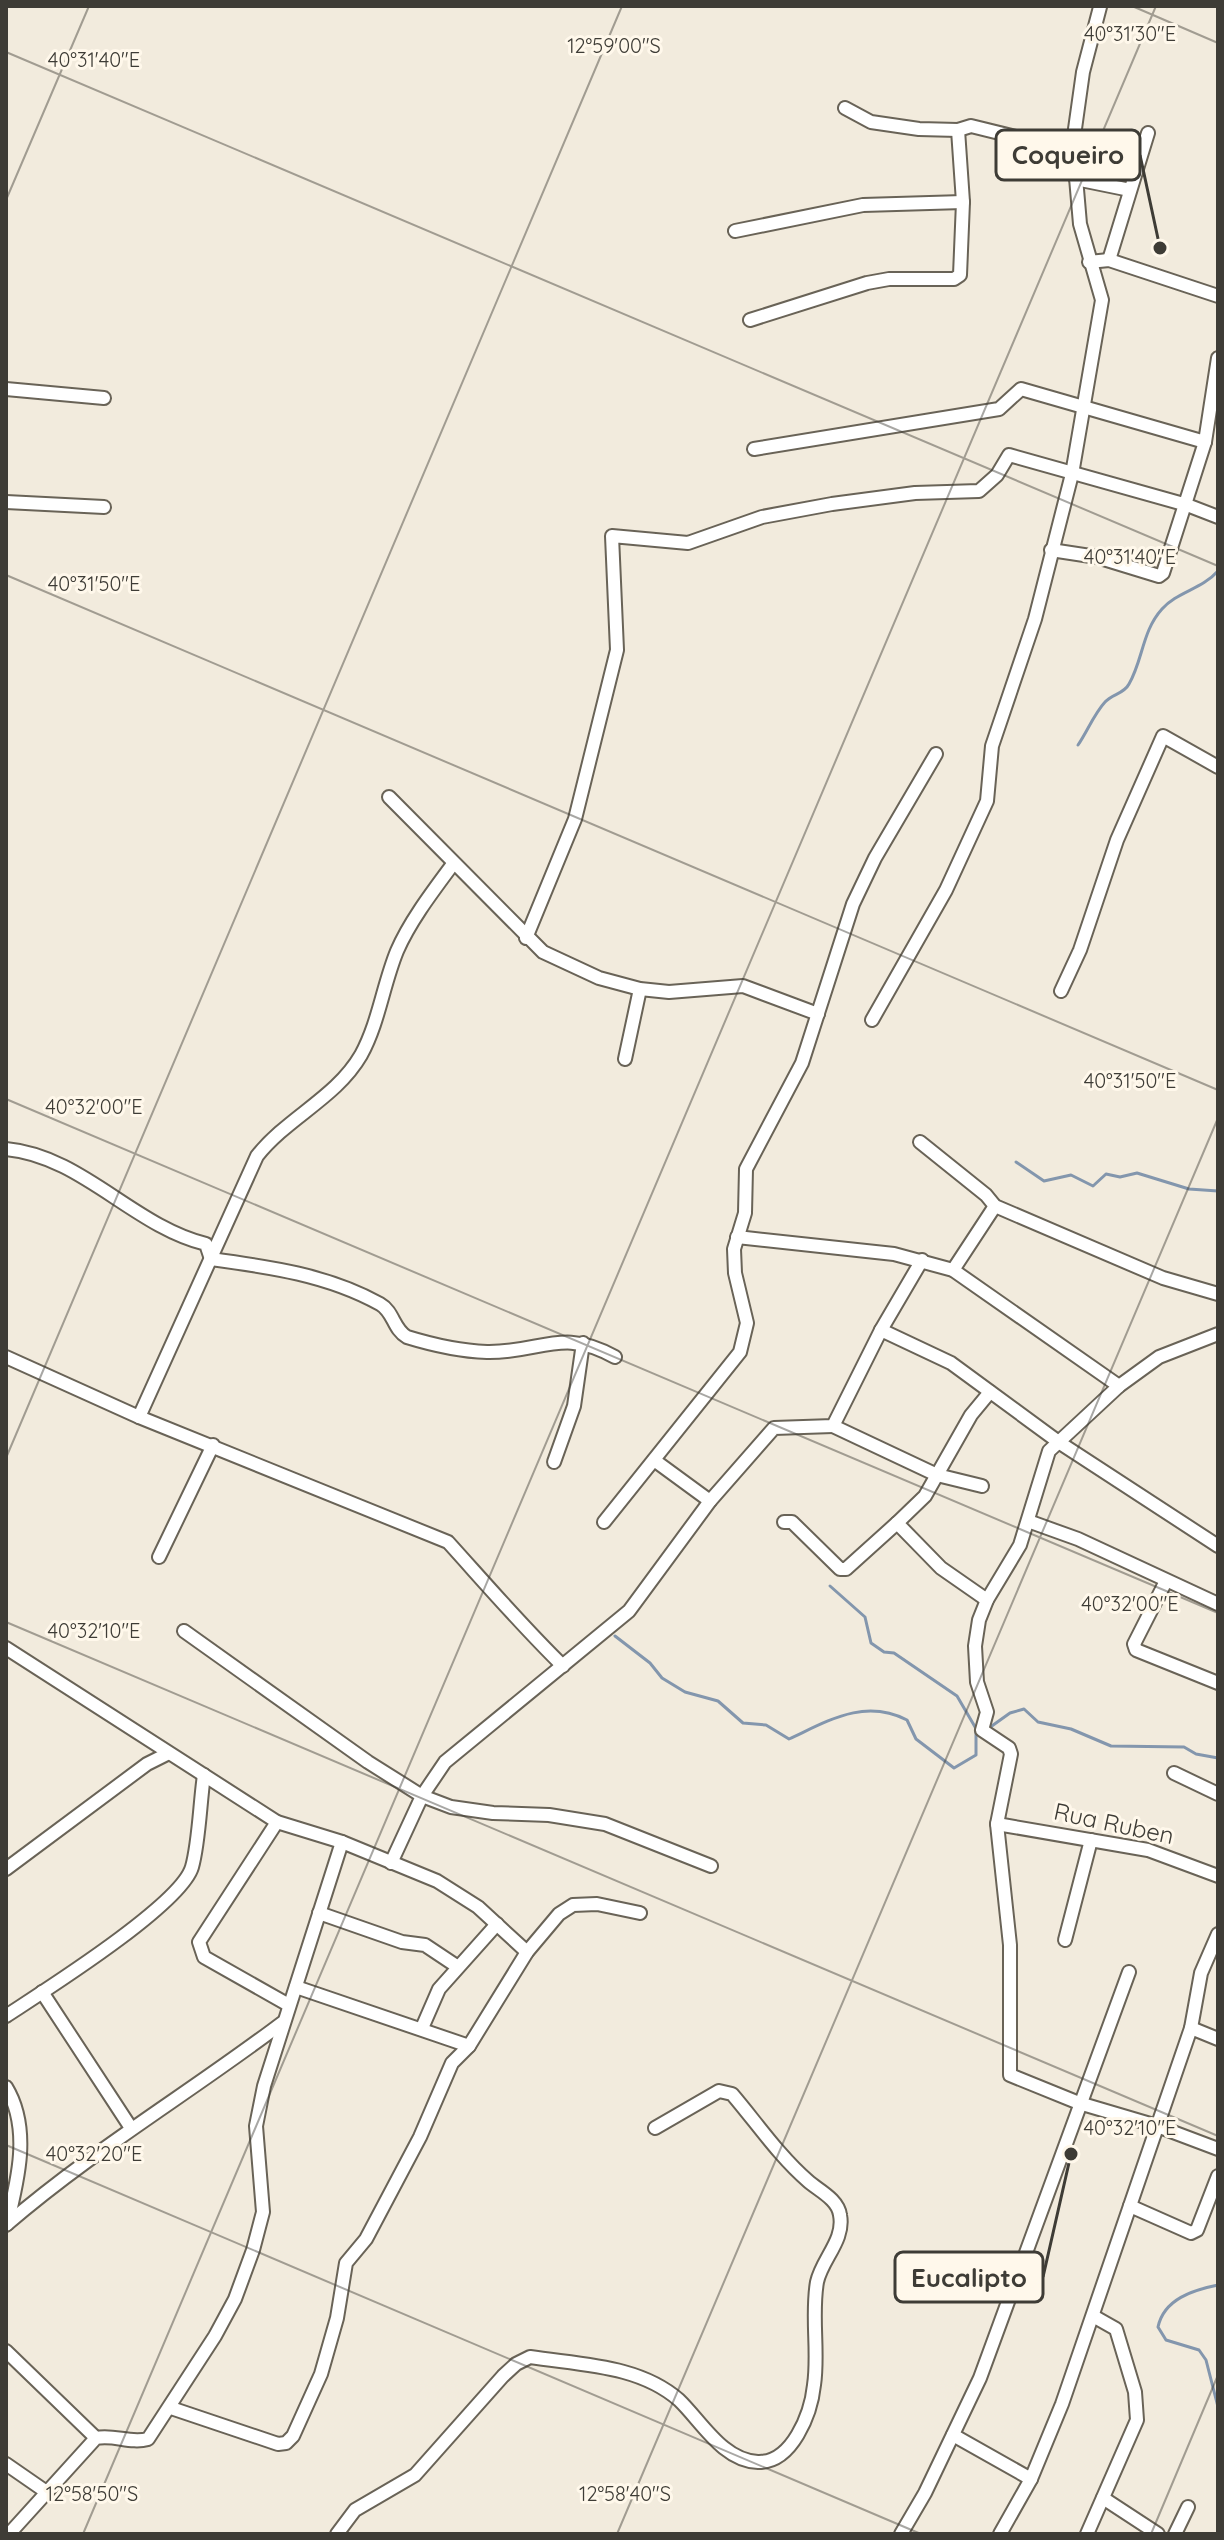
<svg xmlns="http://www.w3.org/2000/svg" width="1224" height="2540" viewBox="0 0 1224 2540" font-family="Quicksand,sans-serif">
<rect width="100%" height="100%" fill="#f2ebdd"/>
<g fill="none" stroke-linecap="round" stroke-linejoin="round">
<g stroke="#8396ad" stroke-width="3">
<path d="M1078,745C1087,732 1094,714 1105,702C1112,694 1124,694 1129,684C1143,660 1142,631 1162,609C1177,592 1202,589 1218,571"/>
<polyline points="1016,1162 1044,1181 1071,1175 1093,1186 1106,1174 1120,1177 1137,1173 1189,1189 1218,1191"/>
<polyline points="830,1586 865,1617 871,1643 884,1652 894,1653 957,1696 978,1732"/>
<path d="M615,1636L650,1663L662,1678L685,1692L718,1701L743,1723L766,1725L789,1739C828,1721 864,1698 907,1720L916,1739L954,1768L976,1755V1732"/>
<polyline points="989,1728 1010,1713 1024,1709 1038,1722 1071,1729 1111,1746 1184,1747 1196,1754 1218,1758"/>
<path d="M1218,2285C1193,2290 1164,2299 1158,2327L1166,2340L1199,2350L1206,2360L1218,2407"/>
</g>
<g stroke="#696357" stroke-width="16">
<g id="minor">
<polyline points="845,108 871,122 919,129 958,130 971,126 1032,141 1073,143"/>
<polyline points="1076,179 1130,190"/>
<polyline points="735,231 863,205 963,202"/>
<polyline points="1109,260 1148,133"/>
<polyline points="1089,262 1109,260 1218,296"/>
<polyline points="750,320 867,283 889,279 954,279 960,275 963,202 958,130"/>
<polyline points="6,389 104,398"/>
<polyline points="754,449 999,409 1021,389 1205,442"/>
<polyline points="6,502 104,507"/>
<polyline points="1051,550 1097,557 1159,576 1163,573 1205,442 1218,358"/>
<polyline points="389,797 543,952 599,978 640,989 669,992 743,986 818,1014"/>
<polyline points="526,938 575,819 617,650 612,536 688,543 762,517 832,504 915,493 979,491 997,475 1009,455 1187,505 1218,517"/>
<polyline points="1061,991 1080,950 1117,840 1163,736 1218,767"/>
<polyline points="872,1020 946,890 987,801 992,746 1035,619 1072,474 1102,300 1080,224 1073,143 1083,72 1100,7"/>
<polyline points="625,1059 640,989"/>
<polyline points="920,1142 986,1195 995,1206 1163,1278 1218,1294"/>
<path d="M6,1149C82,1156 133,1226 206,1244L211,1259C270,1267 328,1275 380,1304C394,1312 393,1329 407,1337C433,1345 460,1351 487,1352C541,1353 562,1327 615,1357"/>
<polyline points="737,1237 894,1254 953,1270 1119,1386"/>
<polyline points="953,1270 995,1206"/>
<polyline points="881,1330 951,1363 1060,1443 1218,1546"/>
<polyline points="1218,1334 1159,1357 1119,1386 1049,1451 1020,1545 987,1600 979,1620 975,1646 977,1682 987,1712 982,1730 1009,1748 1011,1754 997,1824 1010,1945 1010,2075 1079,2103 1157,2126 1218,2149"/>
<path d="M6,1357L139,1417L448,1542C486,1584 522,1626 563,1666"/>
<path d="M139,1417L257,1156C288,1117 336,1098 361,1055C379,1022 383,985 397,951C410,921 433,891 453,864"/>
<polyline points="833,1426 937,1475 982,1486"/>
<polyline points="654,1460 710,1501"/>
<polyline points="554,1462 574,1406 583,1343"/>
<polyline points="1028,1521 1078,1539 1218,1604"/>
<polyline points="604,1522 740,1352 747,1323 735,1273 734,1249 745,1213 746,1169 802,1063 853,904 875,858 936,754"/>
<polyline points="784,1522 792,1522 840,1569 846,1569 897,1523"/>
<polyline points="159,1557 213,1445"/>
<polyline points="1166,1581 1134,1644 1136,1650 1218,1683"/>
<polyline points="987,1600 941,1568 897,1523 925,1496 971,1415 990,1392"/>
<polyline points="184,1631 368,1762 422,1796 451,1807 493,1813 549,1815 605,1824 711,1866"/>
<polyline points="6,1648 277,1822 342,1842 437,1881 478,1907 527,1952"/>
<polyline points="1174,1773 1218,1794"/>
<polyline points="277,1822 199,1942 204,1957 287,2004"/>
<polyline points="997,1824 1148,1850 1218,1876"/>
<polyline points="391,1863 422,1796 445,1762 629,1611 710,1501 774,1428 833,1426 881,1330 922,1260"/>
<polyline points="6,1869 147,1764 167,1754"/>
<polyline points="319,1913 402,1942 425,1945 458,1967"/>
<polyline points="1065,1940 1091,1840"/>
<polyline points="296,1987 469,2046"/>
<polyline points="42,1992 131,2128"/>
<path d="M6,2016C44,1991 181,1905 192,1867C199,1843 200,1802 204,1775"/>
<polyline points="422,2028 439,1989 497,1924"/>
<polyline points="1191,2028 1218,2039"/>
<path d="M6,2087C31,2128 18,2180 7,2224"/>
<polyline points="1130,2206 1191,2233 1197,2230 1218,2176"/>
<path d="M6,2225C93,2150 191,2092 282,2023"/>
<polyline points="6,2351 96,2438"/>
<polyline points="171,2408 278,2444 286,2443 293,2436 321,2374 337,2318 346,2263 366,2239 420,2137 452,2063 469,2046 527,1952 559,1914 573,1905 597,1904 640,1913"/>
<polyline points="953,2435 1031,2479"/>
<polyline points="6,2464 45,2491"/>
<polyline points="1103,2498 1158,2534"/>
<path d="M9,2534L96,2438C114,2434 130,2444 148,2439L215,2336L235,2299L253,2250L263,2212L256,2126L264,2086L342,1842"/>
<path d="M337,2534L355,2510L415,2475L503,2376L516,2364L530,2357C581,2365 639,2365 679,2400C701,2421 723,2461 758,2462C792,2463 811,2414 814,2385C819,2352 811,2316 817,2282C822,2259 845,2240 840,2215C838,2199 818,2190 808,2181C779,2156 756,2122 732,2094L719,2091L655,2128"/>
<polyline points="901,2534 925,2493 980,2378 1129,1972"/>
<polyline points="1000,2534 1031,2479 1062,2404 1191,2028 1201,1973 1218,1934"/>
<polyline points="1087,2534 1137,2420 1135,2392 1116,2329 1093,2316"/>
<polyline points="1175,2534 1188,2507"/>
</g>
</g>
<use href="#minor" stroke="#fff" stroke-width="12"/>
</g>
<path fill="none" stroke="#3e3c36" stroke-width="2" stroke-opacity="0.45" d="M1132,6L1218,43M6,52L1218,566M6,200L89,6M6,575L1218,1090M6,1099L1218,1613M6,1458L622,6M6,1622L1218,2136M6,2145L921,2534M83,2534L1156,6M617,2534L1218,1118M1151,2534L1218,2375"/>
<g text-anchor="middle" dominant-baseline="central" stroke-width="6" stroke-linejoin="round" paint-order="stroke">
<g font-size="24" fill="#3e3c36" stroke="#fff8eb">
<text transform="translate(1114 1823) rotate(12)">Rua Ruben</text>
</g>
</g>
<g font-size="20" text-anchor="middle" fill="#3e3c36" stroke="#fff8eb" stroke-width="6" stroke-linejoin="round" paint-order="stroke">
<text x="1130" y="41">40°31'30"E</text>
<text x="614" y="53">12°59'00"S</text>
<text x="94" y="67">40°31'40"E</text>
<text x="1130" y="564">40°31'40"E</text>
<text x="94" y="591">40°31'50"E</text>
<text x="1130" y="1088">40°31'50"E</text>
<text x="94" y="1114">40°32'00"E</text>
<text x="1130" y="1611">40°32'00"E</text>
<text x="94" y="1638">40°32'10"E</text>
<text x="1130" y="2135">40°32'10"E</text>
<text x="94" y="2161">40°32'20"E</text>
<text x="92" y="2501">12°58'50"S</text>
<text x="625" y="2501">12°58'40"S</text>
</g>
<path fill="none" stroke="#3e3c36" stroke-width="3" d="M1160 248L1140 155M1071 2154L1043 2277"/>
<g fill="#3e3c36" stroke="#fff8eb" stroke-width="3">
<circle cx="1160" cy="248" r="8"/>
<circle cx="1071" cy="2154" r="8"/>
</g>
<g fill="#fff8eb" stroke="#3e3c36" stroke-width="3">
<rect x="996" y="130" width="144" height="50" rx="8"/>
<rect x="895" y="2252" width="148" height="50" rx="8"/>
</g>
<g font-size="26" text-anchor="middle" font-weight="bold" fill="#3e3c36">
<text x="1068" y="164">Coqueiro</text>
<text x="969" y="2287">Eucalipto</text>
</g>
<rect width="1224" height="2540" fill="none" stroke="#3e3c36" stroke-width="16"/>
</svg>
